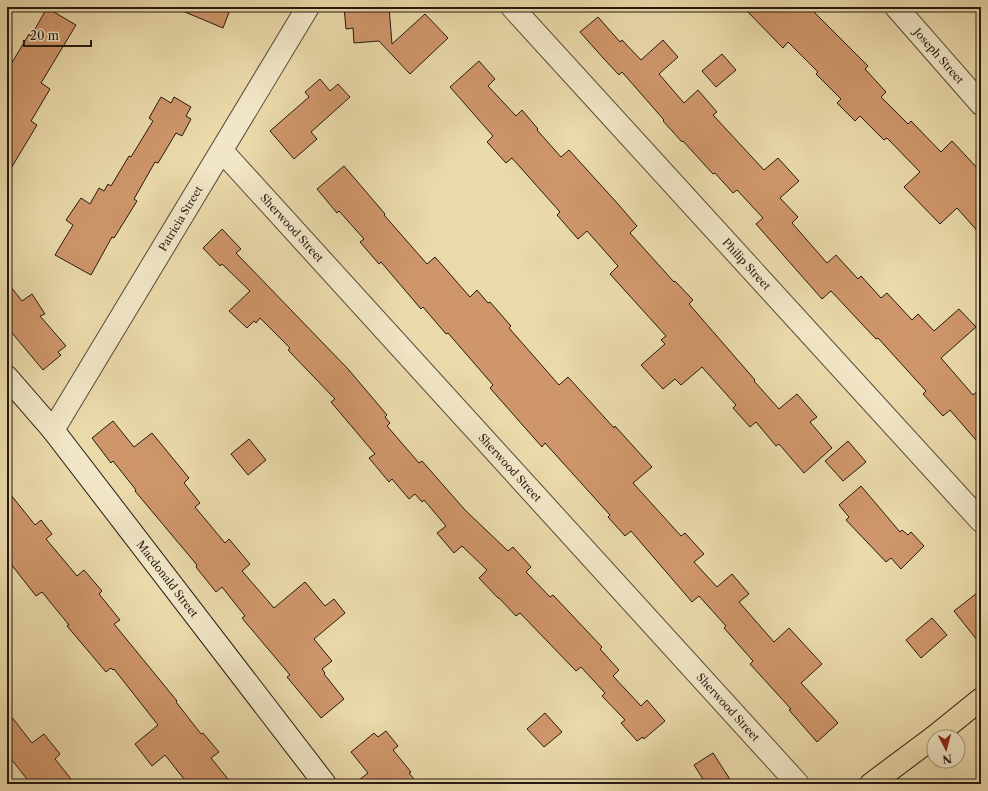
<svg xmlns="http://www.w3.org/2000/svg" width="988" height="791" viewBox="0 0 988 791" font-family="'Libre Caslon Text',serif">
<rect width="100%" height="100%" fill="#ead9a9"/>
<filter id="stains"><feTurbulence type="fractalNoise" baseFrequency=".005" numOctaves="4"/><feColorMatrix values="0 0 0 0 .2 0 0 0 0 .09 0 0 0 0 .02 0 0 0 .5 -.17"/></filter>
<radialGradient id="worn" r=".72"><stop offset=".6" stop-color="#630" stop-opacity="0"/><stop offset="1" stop-color="#630" stop-opacity=".3"/></radialGradient>
<g fill="#cf966b" stroke="#251913">
<polygon points="173,7 231,7 223,28"/>
<polygon points="344,7 389,7 392,44 425,14 448,38 410,74 379,41 354,43 353,28 346,29"/>
<polygon points="743,7 809,7 868,66 865,69 886,92 881,97 908,124 911,121 941,152 952,141 981,172 981,235 957,208 940,224 904,187 920,172 887,138 884,140 860,116 855,121 837,103 841,99 816,74 818,72 788,42 783,48"/>
<polygon points="47,8 76,25 41,83 50,89 31,121 37,125 7,175 7,71 29,34 31,36"/>
<polygon points="598,17 620,42 622,40 641,60 663,40 678,57 659,74 684,103 698,90 717,112 713,115 764,170 778,158 799,181 780,198 798,217 792,223 827,263 836,255 858,279 861,276 881,298 887,293 912,320 918,314 934,331 959,309 976,327 941,358 973,395 981,388 981,446 950,410 943,416 923,394 926,391 878,338 876,339 831,291 822,299 756,224 763,218 737,190 733,193 715,173 713,174 683,141 682,142 663,121 664,120 622,72 619,75 604,59 580,32"/>
<polygon points="722,54 736,70 716,87 702,71"/>
<polygon points="479,61 495,79 488,86 516,116 522,110 538,129 537,130 561,157 569,150 618,204 637,226 630,233 674,282 675,281 693,300 689,304 755,380 754,381 779,409 797,394 817,417 810,422 832,448 804,473 779,444 776,446 756,422 750,427 733,408 736,405 702,367 681,385 675,379 663,389 641,365 665,344 661,340 666,336 610,274 618,266 587,231 578,239 557,215 560,212 512,158 506,163 487,142 493,136 450,87"/>
<polygon points="320,79 330,91 338,84 350,97 311,132 317,139 294,159 270,131 309,97 305,92"/>
<polygon points="161,97 171,103 174,97 191,107 186,116 191,119 182,136 176,133 158,163 155,162 134,199 137,201 114,238 112,237 91,275 55,255 73,225 66,220 81,198 90,204 99,188 104,191 108,184 111,186 129,156 131,157 153,121 149,118"/>
<polygon points="344,166 385,214 384,215 427,264 435,257 470,297 477,290 488,303 490,302 511,326 509,328 559,385 568,377 614,428 615,426 652,467 633,483 681,536 685,533 704,554 694,562 717,587 732,574 749,594 739,602 774,642 789,628 822,664 801,683 838,723 817,742 789,710 791,709 750,664 753,661 724,628 726,626 699,596 692,602 631,531 625,536 608,517 610,515 545,443 542,447 519,421 490,388 493,385 448,333 446,334 423,307 421,309 381,262 379,264 360,242 364,239 339,211 337,213 317,189"/>
<polygon points="222,229 241,249 236,253 348,369 387,415 385,417 390,423 387,426 419,463 422,461 465,510 508,551 513,547 531,567 526,572 550,597 553,595 602,647 600,649 619,670 613,676 641,706 647,700 665,721 644,739 643,737 637,741 621,723 625,720 602,696 605,693 581,667 576,671 520,613 516,616 499,598 498,598 479,578 487,570 462,546 454,553 437,533 446,526 424,500 422,502 415,494 409,499 392,479 389,482 369,458 375,454 331,402 335,399 288,350 290,348 260,318 256,323 254,321 247,328 229,311 250,291 222,264 220,266 203,248"/>
<polygon points="7,282 22,301 32,294 45,314 40,316 66,346 58,352 61,355 43,370 7,327"/>
<polygon points="113,421 134,447 152,433 189,478 184,483 200,503 195,507 225,543 229,539 250,564 242,571 274,608 305,582 325,606 334,599 345,613 314,639 332,661 322,669 325,673 324,674 344,699 321,718 287,677 290,675 242,618 245,616 222,587 216,592 196,567 197,565 135,491 136,490 113,461 111,463 92,438"/>
<polygon points="249,439 266,460 248,475 231,454"/>
<polygon points="848,441 866,462 843,481 825,461"/>
<polygon points="861,486 900,532 902,530 908,535 911,532 924,546 901,569 891,558 886,562 846,520 849,517 839,505"/>
<polygon points="7,490 35,525 41,520 52,534 46,539 77,576 84,570 102,591 99,594 120,620 114,624 177,701 176,702 201,734 203,733 219,752 211,758 232,784 188,784 165,755 152,766 135,744 158,725 114,669 113,670 111,668 106,672 67,626 69,625 42,592 36,596 7,559"/>
<polygon points="981,590 981,645 954,611"/>
<polygon points="932,618 947,635 921,658 906,640"/>
<polygon points="7,711 32,743 44,734 60,754 55,759 75,784 31,784 7,754"/>
<polygon points="545,713 562,732 544,747 527,729"/>
<polygon points="386,731 398,746 393,750 411,772 409,773 418,784 354,784 368,773 351,752 374,733 378,737"/>
<polygon points="713,753 733,784 706,784 694,765"/>
</g>
<g fill="none" stroke-linecap="round" stroke-linejoin="round">
<g stroke="#564938" stroke-width="24">
<g id="street">
<path id="s1" d="M512,7L981,521"/>
<path id="s2" d="M896,7L981,104"/>
<path id="s3" d="M222,151L798,784"/>
<path id="s4" d="M53,430L308,7"/>
</g>
</g>
<g stroke="#251913" stroke-width="24">
<g id="secondary">
<path id="s5" d="M7,377L53,430L325,784"/>
</g>
</g>
<g stroke="#251913" stroke-width="24">
<g id="primary">
<polyline points="934,737 981,699"/>
<polyline points="871,784 934,737"/>
</g>
</g>
<use href="#street" stroke="#f1e6c7" stroke-width="22"/>
<use href="#secondary" stroke="#f1e6c7" stroke-width="22"/>
<use href="#primary" stroke="#ead9a9" stroke-width="22"/>
</g>
<g text-anchor="middle" dominant-baseline="central" stroke-width="3" stroke-linejoin="round" paint-order="stroke">
<g font-size="11" fill="#251913" stroke="#f1e6c7">
<text stroke="none"><textPath href="#s2" startOffset="65">Joseph Street</textPath></text>
<text stroke="none"><textPath href="#s4" startOffset="247">Patricia Street</textPath></text>
<text stroke="none"><textPath href="#s3" startOffset="104">Sherwood Street</textPath></text>
<text stroke="none"><textPath href="#s1" startOffset="348">Philip Street</textPath></text>
<text stroke="none"><textPath href="#s3" startOffset="428">Sherwood Street</textPath></text>
<text stroke="none"><textPath href="#s5" startOffset="258">Macdonald Street</textPath></text>
<text stroke="none"><textPath href="#s3" startOffset="752">Sherwood Street</textPath></text>
</g>
</g>
<rect width="988" height="791" fill="none" stroke="#ead9a9" stroke-width="24"/>
<rect x="8" y="8" width="972" height="775" fill="none" stroke="#251913" stroke-width="2"/>
<rect x="12" y="12" width="964" height="767" fill="none" stroke="#251913"/>
<g transform="translate(946 749) rotate(174)"><circle r="19" fill="#f1e6c7" stroke="#9f947f"/>
<path d="M0-3L7 15L0 10L-7 15Z" fill="#8f2418"/>
<text y="-6" font-size="11" font-weight="bold" text-anchor="middle" fill="#251913">N</text>
</g>
<path d="M24 40v6h67v-6" fill="none" stroke="#251913" stroke-width="2"/>
<text x="30" y="40" font-size="12" fill="#251913" stroke="#f1e6c7" stroke-width="3" paint-order="stroke">20 m</text>
<rect width="100%" height="100%" filter="url(#stains)"/>
<rect width="100%" height="100%" fill="url(#worn)"/>
</svg>
